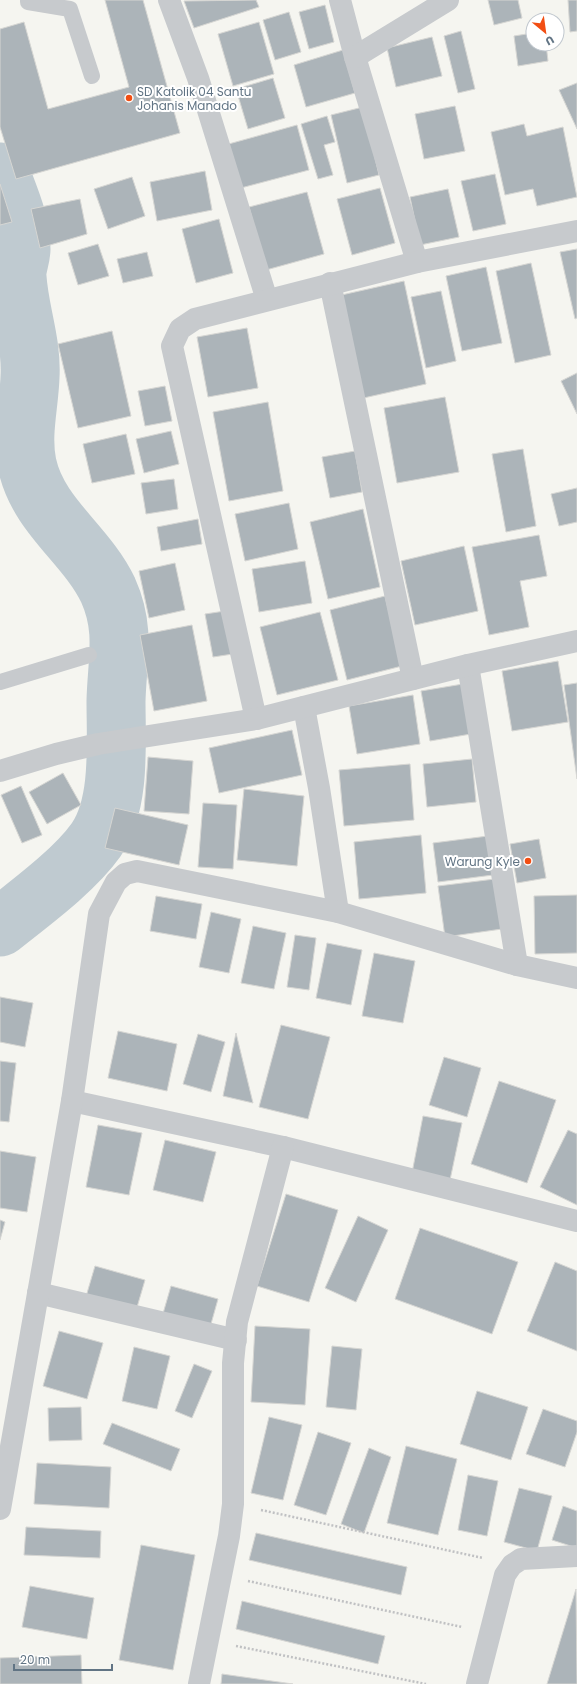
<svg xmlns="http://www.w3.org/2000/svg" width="577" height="1684" viewBox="0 0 577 1684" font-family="Poppins,sans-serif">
<rect width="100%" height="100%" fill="#f5f5f0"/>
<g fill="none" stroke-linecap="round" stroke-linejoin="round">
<path stroke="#bfcad0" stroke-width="59" d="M0,172C9,197 21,222 21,249C21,258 16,268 17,277C19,311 32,342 30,377C29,406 21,434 27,464C38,516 86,544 108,590C126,630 117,660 116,701C116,743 121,804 96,840C74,871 30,903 0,927"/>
</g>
<g fill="#acb4b9" stroke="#d6d6d3">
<polygon points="105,0 143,0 180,133 16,179 0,127 0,29 24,22 48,109 129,87"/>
<polygon points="256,0 259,7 194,28 184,1"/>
<polygon points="488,0 518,0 522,18 494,25"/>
<polygon points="568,0 577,0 577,31 570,32"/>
<polygon points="325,5 334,42 309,49 299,12"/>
<polygon points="289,12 301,52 275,60 263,20"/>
<polygon points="259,22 274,74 233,86 218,34"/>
<polygon points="461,31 475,89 458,93 444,36"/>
<polygon points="533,33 533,44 546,44 548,61 518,66 514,36"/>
<polygon points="432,37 442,76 396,87 387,48"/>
<polygon points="343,50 355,93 306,107 294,65"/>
<polygon points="273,78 285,118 248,129 236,89"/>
<polygon points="577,83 577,129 559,90"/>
<polygon points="455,106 465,151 424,159 415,114"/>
<polygon points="363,107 379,175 347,183 331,115"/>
<polygon points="327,116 335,142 324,145 333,175 318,179 301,124"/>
<polygon points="524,124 527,136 563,127 577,197 537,206 533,189 505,195 491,132"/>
<polygon points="297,125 309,170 237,189 225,145"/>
<polygon points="205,171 212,210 157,221 150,182"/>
<polygon points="495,174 506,224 473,231 461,181"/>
<polygon points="132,177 145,216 108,229 94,189"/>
<polygon points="0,184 12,222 0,225"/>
<polygon points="380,188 395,243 352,255 337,199"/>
<polygon points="448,189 459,237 420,245 410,197"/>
<polygon points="307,192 324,254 266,270 249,207"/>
<polygon points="80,199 87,234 40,248 31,209"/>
<polygon points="219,219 233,273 196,283 182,229"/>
<polygon points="98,244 109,276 78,285 68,253"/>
<polygon points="577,249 577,318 575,319 560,252"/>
<polygon points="147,252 153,276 123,283 117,259"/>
<polygon points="531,263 551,355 515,363 496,271"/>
<polygon points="486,267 502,343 462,351 446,276"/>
<polygon points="404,281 426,384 359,399 337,296"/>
<polygon points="441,291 456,361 426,368 411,297"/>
<polygon points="247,328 258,388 208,397 197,337"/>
<polygon points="112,331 131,416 78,428 58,344"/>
<polygon points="577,373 577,414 561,381"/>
<polygon points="165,386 172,421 145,426 138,391"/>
<polygon points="445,397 459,472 397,483 384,408"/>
<polygon points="268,402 283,491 229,501 213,412"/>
<polygon points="171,431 179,464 144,473 136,439"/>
<polygon points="126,434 135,474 92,483 83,444"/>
<polygon points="523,449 536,526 506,532 492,454"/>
<polygon points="355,451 362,492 330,498 322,457"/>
<polygon points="174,479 178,509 146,514 141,483"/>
<polygon points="577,488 577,522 559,526 551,494"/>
<polygon points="289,503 298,549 245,561 235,514"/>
<polygon points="363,509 380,587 328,599 310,522"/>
<polygon points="198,519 202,544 161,551 157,527"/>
<polygon points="539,535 547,576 520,581 529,627 489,635 472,547"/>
<polygon points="464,546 478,611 415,625 401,561"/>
<polygon points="305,561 312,603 259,612 252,569"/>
<polygon points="175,563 185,610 149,618 139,571"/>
<polygon points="385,596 402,666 347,680 330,610"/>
<polygon points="225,611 233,654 213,657 205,614"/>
<polygon points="320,612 338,680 277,695 260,627"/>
<polygon points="192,625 207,701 154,711 140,635"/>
<polygon points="558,661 568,722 512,731 502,671"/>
<polygon points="577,683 577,779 564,685"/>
<polygon points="463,684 471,734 430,741 421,691"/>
<polygon points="413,695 420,744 357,754 349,706"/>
<polygon points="292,730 302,775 219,793 209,748"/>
<polygon points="148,757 193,761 189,814 144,811"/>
<polygon points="472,759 476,802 427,807 423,764"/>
<polygon points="410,764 414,820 344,826 339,770"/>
<polygon points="63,773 81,805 47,824 29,792"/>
<polygon points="21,786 42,835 22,843 1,795"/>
<polygon points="244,789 304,796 297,866 237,860"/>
<polygon points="203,803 237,805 233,869 198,867"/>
<polygon points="115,808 188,825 179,865 105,848"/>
<polygon points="421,835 426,893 359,899 354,842"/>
<polygon points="488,836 493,875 438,882 433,843"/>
<polygon points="539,839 546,878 517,883 510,844"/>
<polygon points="495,879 502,929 445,937 438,886"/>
<polygon points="577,895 577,953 535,954 534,896"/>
<polygon points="156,896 202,904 196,939 150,931"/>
<polygon points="211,912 241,919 229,973 199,967"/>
<polygon points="253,926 286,933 274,989 241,983"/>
<polygon points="295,935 316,938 309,990 287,987"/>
<polygon points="327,943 362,950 351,1005 316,998"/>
<polygon points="374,953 415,961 403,1023 362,1016"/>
<polygon points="0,997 33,1003 25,1047 0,1042"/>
<polygon points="281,1025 330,1037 308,1119 259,1107"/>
<polygon points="118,1031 177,1044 167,1091 108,1078"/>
<polygon points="236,1033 253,1103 223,1096"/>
<polygon points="198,1034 225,1042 211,1092 183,1084"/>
<polygon points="444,1057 481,1068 467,1117 429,1105"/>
<polygon points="0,1061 16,1063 9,1122 0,1121"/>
<polygon points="499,1081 556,1100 527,1183 471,1164"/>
<polygon points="423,1116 462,1123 450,1180 412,1173"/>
<polygon points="98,1125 142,1133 129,1195 86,1187"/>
<polygon points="568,1130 577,1134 577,1205 540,1187"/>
<polygon points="165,1140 216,1152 203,1202 153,1190"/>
<polygon points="0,1151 36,1157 27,1212 0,1208"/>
<polygon points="286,1194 338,1210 309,1302 257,1286"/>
<polygon points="358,1216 388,1230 356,1302 325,1288"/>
<polygon points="0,1220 5,1222 0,1240"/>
<polygon points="420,1228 518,1262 492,1334 395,1299"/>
<polygon points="555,1262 577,1271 577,1351 527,1331"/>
<polygon points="95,1266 145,1280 135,1314 85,1300"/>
<polygon points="171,1286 218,1299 209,1331 162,1317"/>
<polygon points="255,1326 310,1329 305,1405 251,1402"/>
<polygon points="59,1331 103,1343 87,1399 43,1386"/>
<polygon points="332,1346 362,1349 356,1410 326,1407"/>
<polygon points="134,1347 170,1356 157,1409 122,1401"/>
<polygon points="194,1364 212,1371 192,1418 175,1411"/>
<polygon points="477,1391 528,1407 511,1460 460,1444"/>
<polygon points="81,1407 82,1440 49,1441 48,1408"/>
<polygon points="543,1409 577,1421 577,1432 565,1467 526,1454"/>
<polygon points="269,1417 302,1425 283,1500 251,1493"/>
<polygon points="112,1423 180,1449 171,1471 103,1444"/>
<polygon points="318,1432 351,1443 326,1515 294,1505"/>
<polygon points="406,1446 457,1459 438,1535 387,1523"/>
<polygon points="369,1448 391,1457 364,1533 341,1524"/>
<polygon points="37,1463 111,1467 109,1508 34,1504"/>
<polygon points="468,1475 498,1481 487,1536 458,1530"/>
<polygon points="519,1488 552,1496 537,1551 504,1542"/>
<polygon points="563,1506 577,1511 577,1548 552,1540"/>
<polygon points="26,1527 101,1531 100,1558 24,1555"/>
<polygon points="256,1533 407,1567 401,1595 249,1560"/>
<polygon points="141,1545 195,1555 173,1670 119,1660"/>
<polygon points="30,1586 94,1598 87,1639 22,1627"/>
<polygon points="576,1589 577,1684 547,1684"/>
<polygon points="242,1601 385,1636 378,1664 236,1629"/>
<polygon points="81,1655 82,1684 0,1684 0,1658"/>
<polygon points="222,1674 293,1684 221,1684"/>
</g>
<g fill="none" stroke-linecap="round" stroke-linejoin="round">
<g stroke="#c0c1c3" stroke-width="2.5" stroke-dasharray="2 2" stroke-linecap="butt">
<polyline points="261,1510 483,1558"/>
<polyline points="248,1581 462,1627"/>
<polyline points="236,1646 426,1684"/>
</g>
<g stroke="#c7cacd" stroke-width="16">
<polyline points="28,0 28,2 70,9 92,76"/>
<polyline points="0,682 89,655"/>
</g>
<g stroke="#c7cacd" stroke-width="22">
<polyline points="169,0 198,78 267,300"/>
<polyline points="340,0 355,57 417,262"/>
<polyline points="355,57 448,0"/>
<polyline points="330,283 413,679"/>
<polyline points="468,665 517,965"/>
<polyline points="304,707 319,788 338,912"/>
<polyline points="256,719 172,346 180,329 195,319 417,262 577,231"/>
<polyline points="0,771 56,754 98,744 256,719 468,665 577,641"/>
<polyline points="72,1101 283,1147 577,1221"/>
<polyline points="38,1293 236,1340"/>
<polyline points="0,1509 72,1101 99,914 116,882 125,874 137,871 338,912 517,965 577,978"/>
<polyline points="199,1684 229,1536 233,1504 233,1363 237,1322 283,1147"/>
<polyline points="477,1684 505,1575 512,1565 521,1559 577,1556"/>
</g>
</g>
<g fill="#f24e13" stroke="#fff" stroke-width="1.5">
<circle cx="129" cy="98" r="4"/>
<circle cx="528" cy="861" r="4"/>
</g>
<g text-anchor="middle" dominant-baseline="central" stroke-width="4" stroke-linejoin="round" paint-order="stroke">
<g font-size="12" fill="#617484" stroke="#fff" text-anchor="start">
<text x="137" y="91">SD Katolik 04 Santu<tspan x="137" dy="14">Johanis Manado</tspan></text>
<text x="520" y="861" text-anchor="end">Warung Kyle</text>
</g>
</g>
<g transform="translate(545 32) rotate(151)"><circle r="19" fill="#ffffff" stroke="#c0c7ce"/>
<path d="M0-3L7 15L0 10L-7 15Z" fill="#f24e13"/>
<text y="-6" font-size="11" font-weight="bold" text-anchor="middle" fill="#617484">U</text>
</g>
<path d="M14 1664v6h98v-6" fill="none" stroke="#617484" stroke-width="2"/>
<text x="20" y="1664" font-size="12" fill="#617484" stroke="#ffffff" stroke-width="3" paint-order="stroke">20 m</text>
</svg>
